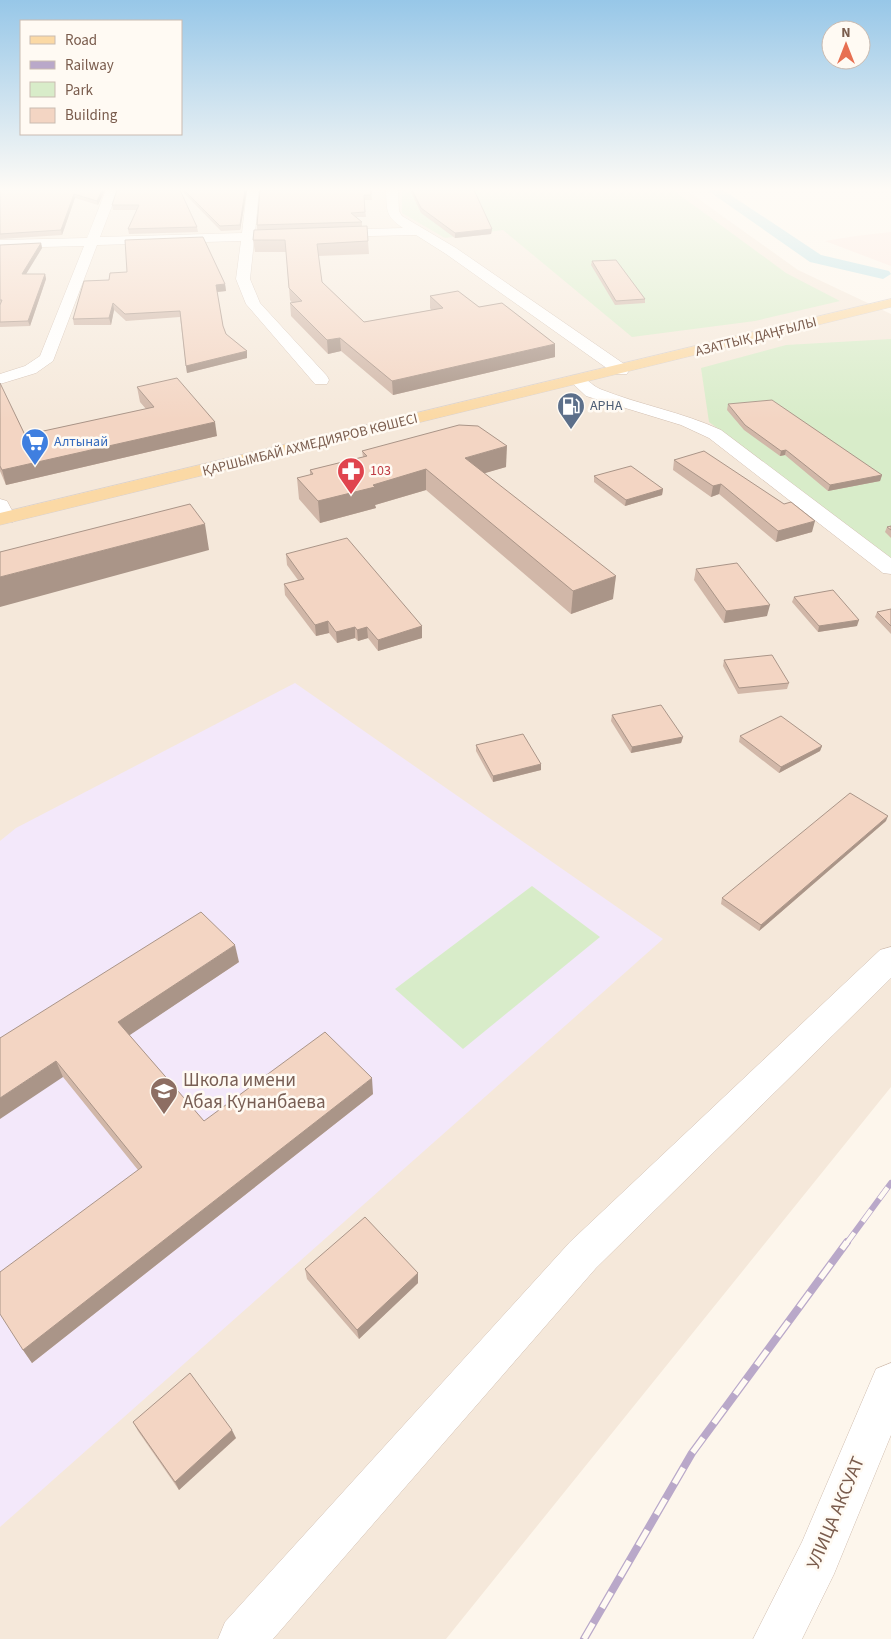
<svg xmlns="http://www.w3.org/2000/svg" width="891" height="1639" viewBox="0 0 891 1639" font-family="'Source Sans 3',sans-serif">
<rect width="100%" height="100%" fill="#fdf6ec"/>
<polygon fill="#f5e8da" points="0,190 686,190 798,270 891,314 891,1087 446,1639 0,1639"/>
<polygon fill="#fde8e0" points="891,232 891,266 825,241 856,236"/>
<polygon fill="#f3e8fa" points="295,683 663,939 0,1527 0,841 16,828"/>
<g fill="#d8ecc9">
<polygon points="402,190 673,190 786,273 840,301 755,321 632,337 503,230 445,238 402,213"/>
<polygon points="891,339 891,558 709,422 701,368 786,345"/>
<polygon points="532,886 600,937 463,1049 395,989"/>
</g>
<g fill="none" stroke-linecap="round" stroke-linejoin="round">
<polygon fill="#bfe3e8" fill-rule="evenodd" points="707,190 723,190 821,255 889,271 891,274 883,279 810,262"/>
<g stroke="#d1beb0" stroke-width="1">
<g id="street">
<polygon points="106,190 118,190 100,237 242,233 247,190 259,190 255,233 290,232 297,236 290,240 254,241 250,279 260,303 327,376 329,380 327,384 315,384 246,304 236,279 241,241 97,245 53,361 36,373 0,384 0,374 25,366 40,356 84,246 0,248 0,240 87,238"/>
<path d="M386,190H398L399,211L402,216L456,248L627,366L629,370L627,374H615L446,254L416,235L326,237L324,234L331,230L403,228C385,216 387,210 386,190Z"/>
<path d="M577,375C586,377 591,385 600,389C640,405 682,412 721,430L891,558V574L883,573L709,438L681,425L586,396L569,380L571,376Z"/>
<polygon points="0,499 7,501 16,518 13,522 0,523"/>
<polygon points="891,947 891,978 596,1268 273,1639 218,1639 225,1622 570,1242 880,950"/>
<polygon points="891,1363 891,1435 834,1574 802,1639 753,1639 802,1542 876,1369"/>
</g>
</g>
<g stroke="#dad1cd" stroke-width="1">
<polygon id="primary" points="891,299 891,307 0,525 0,513"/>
</g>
<use href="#street" fill="#fff" fill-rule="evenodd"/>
<use href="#primary" fill="#fbd9a5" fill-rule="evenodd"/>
<g stroke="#b9a8c9" stroke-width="6">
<polyline id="rail-far1" points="846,1244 891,1183"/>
</g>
<g stroke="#b9a8c9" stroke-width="8">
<polyline id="rail" points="584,1639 692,1453 847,1242"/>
</g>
<use href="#rail-far1" stroke="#fffaf3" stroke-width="4.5" stroke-dasharray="14" stroke-linecap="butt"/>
<use href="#rail" stroke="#fffaf3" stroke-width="5.5" stroke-dasharray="18" stroke-linecap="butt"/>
</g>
<g fill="#d1b7a8">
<polygon points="0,190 105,190 98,205 75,198 62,235 0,239"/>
<polygon points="117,190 197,227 198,232 129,234 128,229 137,210 113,210 112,205"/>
<polygon points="181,190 247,190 240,230 221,231"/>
<polygon points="260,190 374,190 371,190 372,200 364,200 366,217 356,217 362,222 362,227 368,241 369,254 318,256 322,282 364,322 431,310 430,308 430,296 479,307 555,357 393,395 341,351 328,354 291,316 290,303 292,303 290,300 286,252 255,252 253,240 257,230 257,225"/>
<polygon points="410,190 474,190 492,229 491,234 455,238 421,213"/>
<polygon points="41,243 42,248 26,274 45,274 46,279 30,326 0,327 0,245"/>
<polygon points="592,261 645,299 645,303 615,305 591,265"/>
<polygon points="109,280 225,284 226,291 217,292 223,326 226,334 247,358 187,373 180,317 126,321 114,310 111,325 74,325 73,319"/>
<polygon points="0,383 25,435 146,409 140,402 137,387 217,436 6,485 0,471"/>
<polygon points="728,404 882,475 880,481 828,491 785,455 780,456 744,430 727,410"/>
<polygon points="362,451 506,467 484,473 613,599 571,614 426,490 375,505 376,508 320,523 299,499 297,478 310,475 310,470 363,457"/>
<polygon points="674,460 784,504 812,532 776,542 719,494 711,497 673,470"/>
<polygon points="594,476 663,489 662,495 625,506 594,482"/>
<polygon points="891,526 891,538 885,532 887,527"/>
<polygon points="286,554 422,626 422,638 378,651 368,638 358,641 355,638 337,643 329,633 316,636 285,595 284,584 298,580 287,565"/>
<polygon points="696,569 767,616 724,623 694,580"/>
<polygon points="794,597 857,626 818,632 792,602"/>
<polygon points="891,609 891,634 875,617 877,612"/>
<polygon points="724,660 789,683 787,689 738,694 723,666"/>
<polygon points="612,715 683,737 681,743 631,753 611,721"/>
<polygon points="740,736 822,746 820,751 779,773 739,742"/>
<polygon points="476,745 541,770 493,782 476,751"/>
<polygon points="886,821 759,931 721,904 722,898"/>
<polygon points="239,962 129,1035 204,1121 373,1094 32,1363 23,1350 138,1170 63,1077 0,1038"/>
<polygon points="305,1269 418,1283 359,1339 307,1279"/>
<polygon points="133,1422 236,1438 179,1490 138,1431"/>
</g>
<g fill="#aa9588">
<polygon points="102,190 105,190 98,205 97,201"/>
<polygon points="245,190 247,190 240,230 240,225"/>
<polygon points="74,194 75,198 62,235 61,230"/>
<polygon points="492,229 491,234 455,238 455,233"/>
<polygon points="41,243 42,248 23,279 22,274"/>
<polygon points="45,274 46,279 30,326 28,321"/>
<polygon points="225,284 226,291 216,292 216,285"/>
<polygon points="113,303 114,310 111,325 109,318"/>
<polygon points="340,338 341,351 328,354 327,340"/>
<polygon points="555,344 555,357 393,395 392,381"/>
<polygon points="247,351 247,358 187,373 186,366"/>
<polygon points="215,422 217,436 6,485 2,470"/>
<polygon points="507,446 506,467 465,479 465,458"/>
<polygon points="786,450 785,455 780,456 781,451"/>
<polygon points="426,469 426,490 375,505 376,508 320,523 318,501"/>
<polygon points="882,475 880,481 828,491 830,485"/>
<polygon points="721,484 719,494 711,497 713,486"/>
<polygon points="663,489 662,495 625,506 626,500"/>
<polygon points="815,521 812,532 776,542 778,531"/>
<polygon points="205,524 209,550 0,607 0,577"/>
<polygon points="616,576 613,599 571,614 573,591"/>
<polygon points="770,605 767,616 724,623 726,611"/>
<polygon points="859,620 857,626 818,632 819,626"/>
<polygon points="328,621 329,633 316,636 315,625"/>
<polygon points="422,626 422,638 378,651 378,640"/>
<polygon points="355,627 355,638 337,643 336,632"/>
<polygon points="367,627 368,638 358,641 357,630"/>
<polygon points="683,737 681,743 631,753 632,747"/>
<polygon points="822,746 820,751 779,773 781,767"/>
<polygon points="541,764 541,770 493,782 493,776"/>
<polygon points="888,816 886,821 759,931 761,925"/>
<polygon points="235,945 239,962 124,1039 118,1022"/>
<polygon points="56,1061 63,1077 0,1119 0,1098"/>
<polygon points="372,1078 373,1094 32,1363 23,1350"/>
<polygon points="418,1273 418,1283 359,1339 357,1330"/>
<polygon points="232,1430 236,1438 179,1490 175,1482"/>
</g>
<g fill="#f3d5c3" stroke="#aa9588">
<polygon points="0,190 102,190 97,201 74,194 61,230 0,234"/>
<polygon points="117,190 180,190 197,227 128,229 139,205 112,205"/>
<polygon points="184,190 245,190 240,225 220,226"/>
<polygon points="260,190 371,190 371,195 364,195 365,212 351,213 362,222 257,225"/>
<polygon points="412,190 474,190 492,229 455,233 421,208"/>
<polygon points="367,226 368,241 317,244 322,282 364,322 443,308 430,296 458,291 479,307 502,303 555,344 392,381 340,338 327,340 290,303 302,301 289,288 285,240 253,240 254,230"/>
<polygon points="203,237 225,284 216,285 223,326 226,334 247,351 186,366 180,311 125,314 113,303 109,318 73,319 84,281 109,280 110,273 127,272 125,240"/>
<polygon points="41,243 22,274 45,274 28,321 0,322 0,305 2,300 0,300 0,245"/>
<polygon points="616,260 645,299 616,301 592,261"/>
<polygon points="177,378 215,422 2,470 0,466 0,383 25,435 154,407 137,387"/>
<polygon points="772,400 882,475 830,485 786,450 781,451 745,425 728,404"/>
<polygon points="459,425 478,426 507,446 465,458 616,576 573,591 426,469 373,485 375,487 318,501 297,478 313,474 310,470 367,456 362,451"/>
<polygon points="704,451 784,504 791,502 815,521 778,531 721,484 713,486 674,460"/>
<polygon points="631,466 663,489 626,500 594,476"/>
<polygon points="190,504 205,524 0,577 0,552"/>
<polygon points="891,526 891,530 887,527"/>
<polygon points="347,538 422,626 378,640 367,627 357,630 355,627 336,632 328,621 315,625 284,584 304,579 286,554"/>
<polygon points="737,563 770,605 726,611 696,569"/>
<polygon points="833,590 859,620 819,626 794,597"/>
<polygon points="891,609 891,626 877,612"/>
<polygon points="772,655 789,683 739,688 724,660"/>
<polygon points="661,705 683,737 632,747 612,715"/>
<polygon points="781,716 822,746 781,767 740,736"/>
<polygon points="523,734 541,764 493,776 476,745"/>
<polygon points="850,793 888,816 761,925 722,898"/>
<polygon points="201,912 235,945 118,1022 204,1121 325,1032 372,1078 23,1350 0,1314 0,1272 142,1167 56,1061 0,1098 0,1038"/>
<polygon points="365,1217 418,1273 357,1330 305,1269"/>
<polygon points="190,1373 232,1430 175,1482 133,1422"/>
</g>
<linearGradient id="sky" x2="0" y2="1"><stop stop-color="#97c7e8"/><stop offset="0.45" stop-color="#fefbf6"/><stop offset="1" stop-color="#fefbf6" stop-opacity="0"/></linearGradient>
<rect width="891" height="420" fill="url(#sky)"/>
<defs>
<g id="fuel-pin" transform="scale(1.4375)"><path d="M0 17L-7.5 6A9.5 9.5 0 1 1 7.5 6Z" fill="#5c6f8a" stroke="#fffaf3"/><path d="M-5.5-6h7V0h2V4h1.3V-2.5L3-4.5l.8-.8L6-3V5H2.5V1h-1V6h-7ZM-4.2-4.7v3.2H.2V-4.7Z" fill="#fff"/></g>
<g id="supermarket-pin" transform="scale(1.4375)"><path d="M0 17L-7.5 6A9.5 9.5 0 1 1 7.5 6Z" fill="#3f7fe0" stroke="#fffaf3"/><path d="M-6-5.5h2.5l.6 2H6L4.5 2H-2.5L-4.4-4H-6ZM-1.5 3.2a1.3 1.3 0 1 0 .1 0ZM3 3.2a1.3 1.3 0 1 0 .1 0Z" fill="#fff"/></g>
<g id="pharmacy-pin" transform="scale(1.4375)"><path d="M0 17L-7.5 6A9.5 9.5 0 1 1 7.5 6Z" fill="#e0444e" stroke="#fffaf3"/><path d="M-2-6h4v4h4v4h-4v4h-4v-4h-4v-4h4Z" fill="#fff"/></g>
<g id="school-pin" transform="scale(1.4375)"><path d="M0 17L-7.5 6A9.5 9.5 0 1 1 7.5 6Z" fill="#8d6e63" stroke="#fffaf3"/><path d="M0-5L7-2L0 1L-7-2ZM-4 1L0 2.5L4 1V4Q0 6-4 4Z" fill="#fff"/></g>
</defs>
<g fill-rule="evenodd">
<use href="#fuel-pin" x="571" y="406"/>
<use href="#supermarket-pin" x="35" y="442"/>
<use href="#pharmacy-pin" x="351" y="471"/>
<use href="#school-pin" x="164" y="1091"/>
</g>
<g text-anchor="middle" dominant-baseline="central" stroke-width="5" stroke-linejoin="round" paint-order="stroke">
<g font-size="14" fill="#7a5c4d" stroke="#fffaf3">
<text transform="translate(756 337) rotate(-14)">АЗАТТЫҚ ДАҢҒЫЛЫ</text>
<text transform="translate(310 445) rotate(-14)">ҚАРШЫМБАЙ АХМЕДИЯРОВ КӨШЕСІ</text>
</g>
<g font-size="14" fill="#4e5e75" stroke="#fffaf3" text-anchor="start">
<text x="590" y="406">АРНА</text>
</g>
<g font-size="14" fill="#366cbe" stroke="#fffaf3" text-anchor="start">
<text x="54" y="442">Алтынай</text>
</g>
<g font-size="14" fill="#be3a42" stroke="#fffaf3" text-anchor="start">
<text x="370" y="471">103</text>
</g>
<g font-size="19" fill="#785e54" stroke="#fffaf3" text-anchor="start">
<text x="183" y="1080">Школа имени<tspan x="183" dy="22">Абая Кунанбаева</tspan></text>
</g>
<g font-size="19" fill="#7a5c4d" stroke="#fffaf3">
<text transform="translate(836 1513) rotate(-67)">УЛИЦА АКСУАТ</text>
</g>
</g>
<rect x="20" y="20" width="162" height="115" fill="#fffaf3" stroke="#cabbb1"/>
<rect x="30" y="36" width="25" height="8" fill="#fbd9a5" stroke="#cabbb1"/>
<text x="65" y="45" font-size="15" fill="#7a5c4d">Road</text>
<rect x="30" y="61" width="25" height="8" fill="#b9a8c9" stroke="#cabbb1"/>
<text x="65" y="70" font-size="15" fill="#7a5c4d">Railway</text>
<rect x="30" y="82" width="25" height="15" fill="#d8ecc9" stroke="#cabbb1"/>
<text x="65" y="95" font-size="15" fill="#7a5c4d">Park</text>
<rect x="30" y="108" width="25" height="15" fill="#f3d5c3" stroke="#cabbb1"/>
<text x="65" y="120" font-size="15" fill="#7a5c4d">Building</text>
<g transform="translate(846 45)"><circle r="24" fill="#fffaf3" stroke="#cabbb1"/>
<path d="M0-4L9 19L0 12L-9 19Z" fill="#e76f51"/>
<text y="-8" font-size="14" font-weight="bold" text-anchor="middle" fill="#7a5c4d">N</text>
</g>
</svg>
